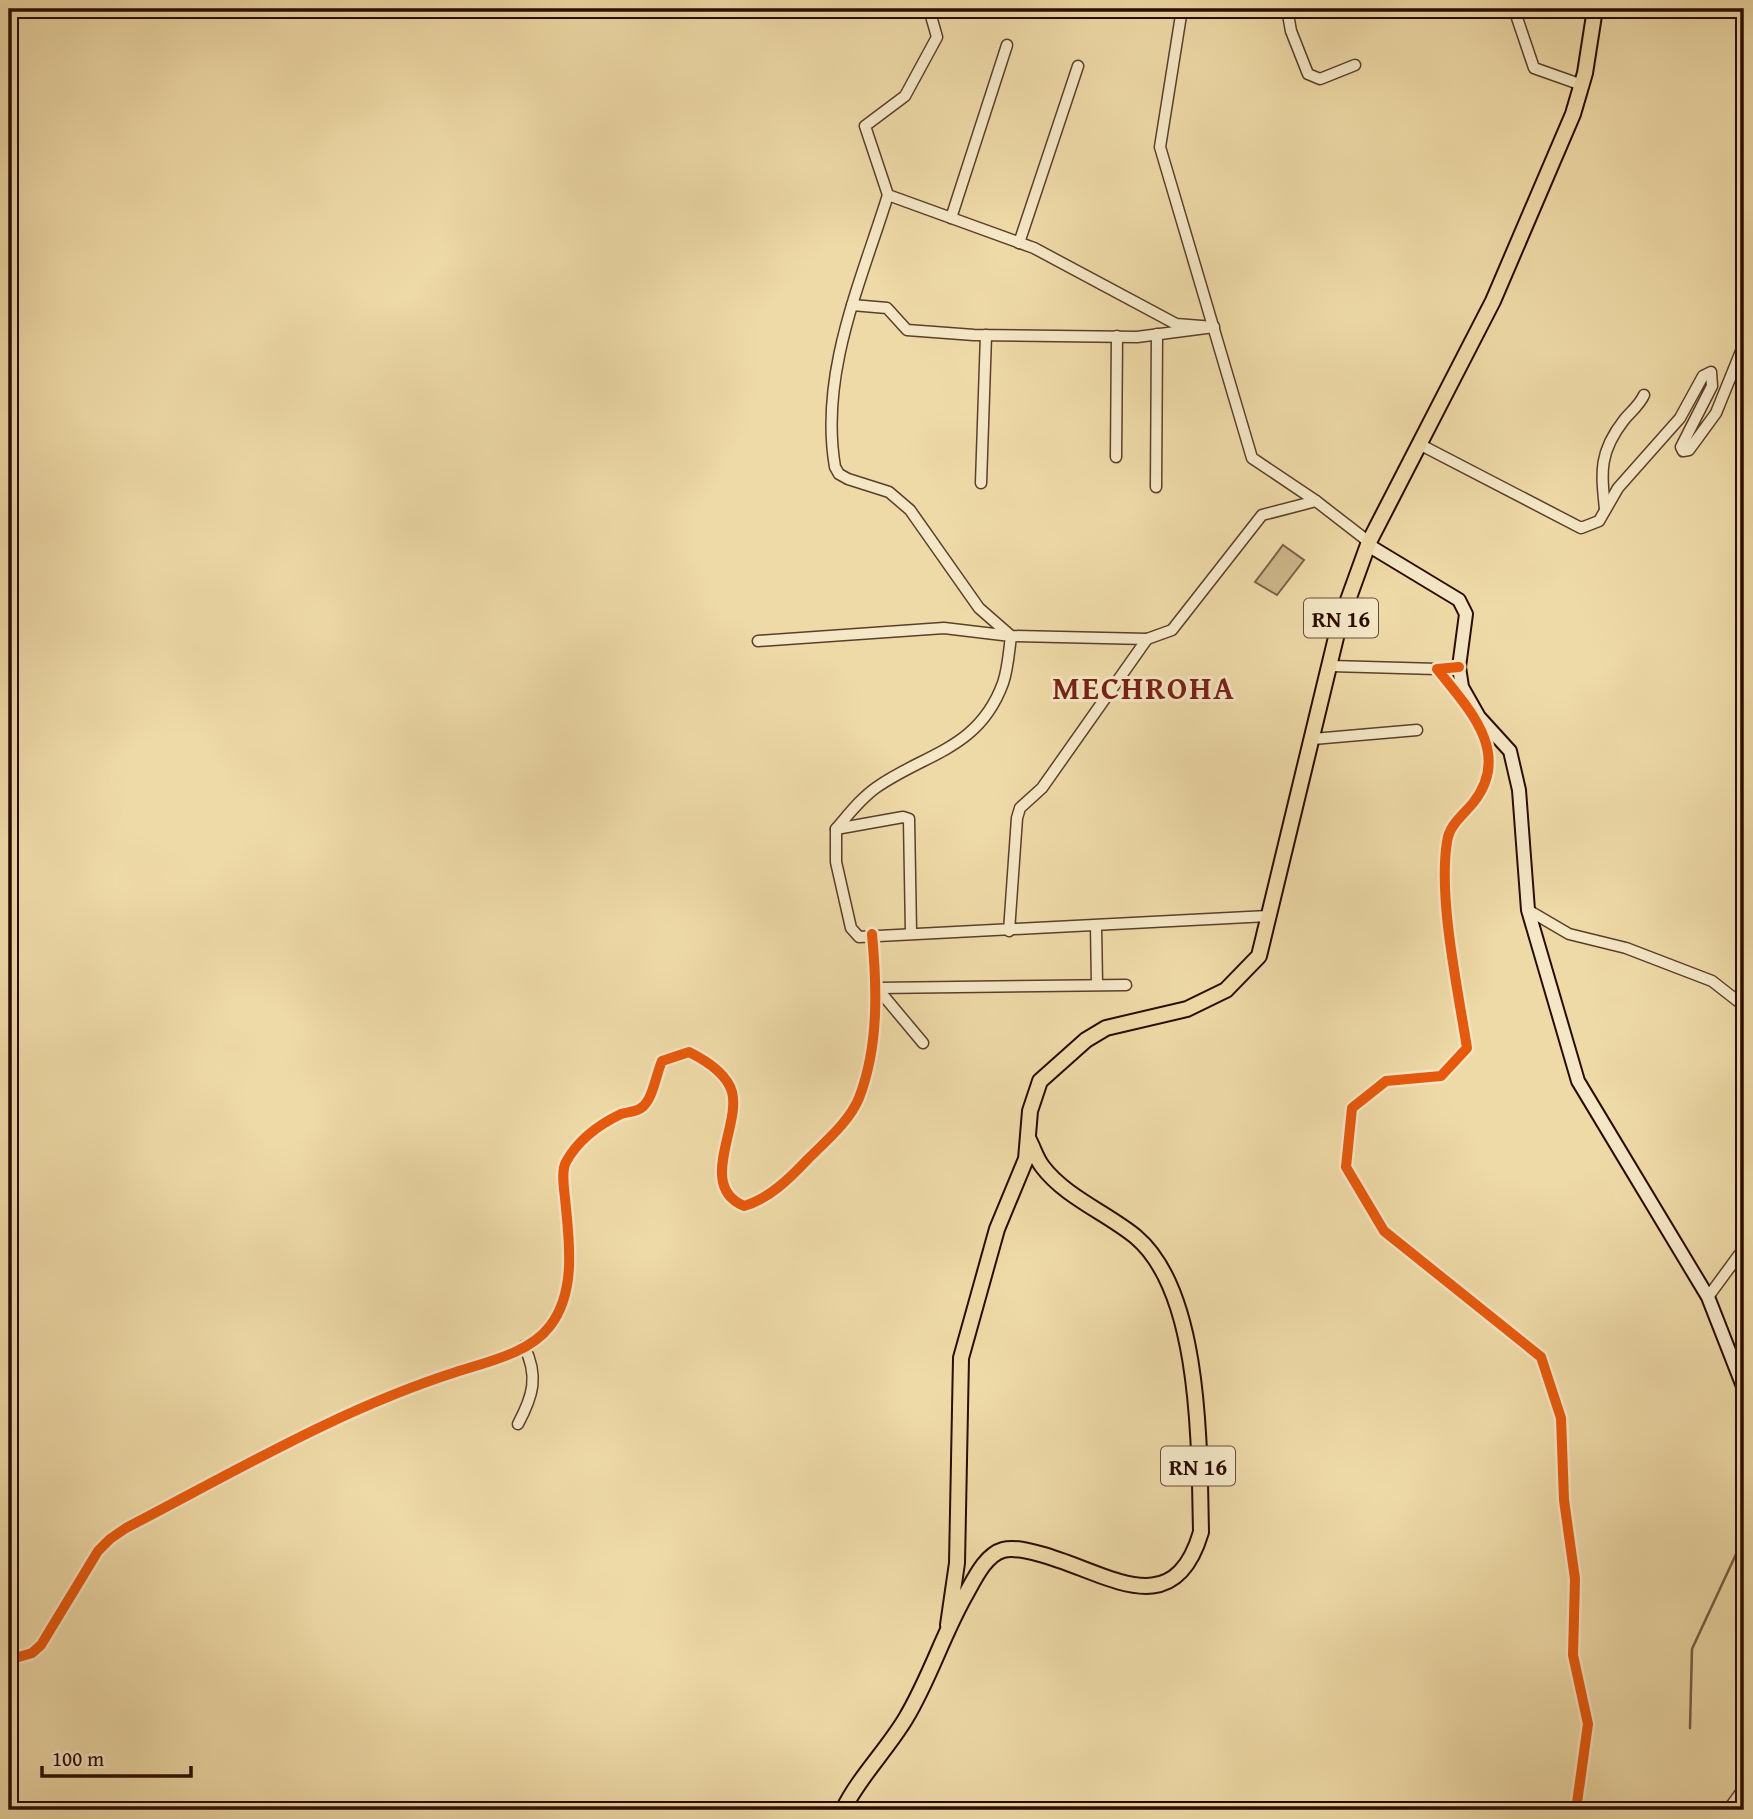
<svg xmlns="http://www.w3.org/2000/svg" width="1753" height="1819" viewBox="0 0 1753 1819" font-family="'Gentium Book Plus',serif">
<rect width="100%" height="100%" fill="#eedaa7"/>
<filter id="stains"><feTurbulence type="fractalNoise" baseFrequency=".00286" numOctaves="4"/><feColorMatrix values="0 0 0 0 .2 0 0 0 0 .09 0 0 0 0 .02 0 0 0 .5 -.17"/></filter>
<radialGradient id="worn" r=".72"><stop offset=".6" stop-color="#630" stop-opacity="0"/><stop offset="1" stop-color="#630" stop-opacity=".3"/></radialGradient>
<polygon fill="#cdb78b" stroke="#7c6046" stroke-width="2" points="1283,545 1304,560 1277,595 1255,582"/>
<g fill="none" stroke-linecap="round" stroke-linejoin="round">
<polyline stroke="#785c43" stroke-width="2.5" points="1690,1728 1692,1649 1744,1537"/>
<g stroke="#5c3e2a" stroke-width="13">
<g id="street">
<polyline points="1182,9 1160,147 1252,458 1316,501 1369,542"/>
<polyline points="1287,9 1291,31 1308,74 1320,79 1355,65"/>
<polyline points="1514,9 1534,68 1582,85"/>
<path d="M888,195C861,282 819,374 835,467L839,474L848,479L889,492L910,510L979,608L1011,636C1009,651 1008,669 1003,683C979,749 926,753 877,787C861,798 849,814 836,829V862L851,928L859,937L1268,916"/>
<polyline points="951,218 1007,45"/>
<polyline points="1019,243 1078,66"/>
<polyline points="852,305 887,308 907,330 974,335 1137,337 1214,327 1176,324 1034,248 888,195 865,126 905,96 937,37 929,9"/>
<polyline points="1421,445 1581,528 1599,521 1618,488 1680,418 1703,376 1711,372 1712,386 1681,447 1683,451 1689,450 1716,413 1744,344"/>
<polyline points="1116,457 1117,336"/>
<polyline points="981,483 986,335"/>
<polyline points="1156,487 1157,334"/>
<path d="M1605,509C1601,471 1599,452 1624,420C1631,411 1639,406 1644,395"/>
<polyline points="758,641 944,628 1011,636 1147,639 1172,630 1262,515 1316,501"/>
<polyline points="1331,666 1437,669"/>
<path d="M1459,667L1437,669C1468,708 1513,753 1473,803C1463,815 1449,825 1447,842C1438,898 1458,990 1467,1048L1441,1076L1386,1081L1352,1108L1346,1167L1384,1231L1541,1357L1561,1418L1564,1500L1575,1579L1573,1655L1588,1724L1576,1810"/>
<polyline points="1313,739 1417,730"/>
<polyline points="836,829 903,817 909,819 911,932"/>
<polyline points="1528,910 1569,934 1626,948 1712,981 1744,1006"/>
<polyline points="1096,926 1097,984"/>
<polyline points="1009,931 1017,818 1020,808 1042,788 1147,639"/>
<polyline points="877,988 1126,985"/>
<polyline points="877,988 923,1043"/>
<polyline points="1708,1297 1744,1248"/>
<path d="M518,1424C533,1396 539,1376 524,1346"/>
<path d="M9,1660L32,1653L41,1645L98,1551L110,1539L126,1528C234,1472 340,1409 456,1372C487,1362 530,1353 550,1326C577,1291 569,1240 565,1198C564,1188 561,1171 566,1162C578,1140 598,1125 621,1114C627,1112 636,1112 641,1108C653,1100 656,1074 662,1061L689,1052C705,1060 727,1074 732,1092C741,1126 697,1186 744,1206C769,1199 790,1178 808,1159C826,1141 849,1122 859,1098C879,1046 877,988 872,934"/>
<polyline points="1728,1810 1744,1788"/>
</g>
</g>
<g stroke="#2b0a01" stroke-width="16">
<polyline id="secondary" points="1368,545 1459,600 1466,614 1459,667 1462,687 1479,717 1510,751 1519,790 1528,910 1578,1081 1708,1297 1744,1389"/>
</g>
<g stroke="#2b0a01" stroke-width="18">
<g id="primary">
<polyline points="948,1625 957,1563 961,1358 997,1229 1026,1159 1030,1111 1040,1081 1086,1040 1106,1028 1187,1009 1226,990 1259,956 1339,625 1369,542 1493,301 1573,114 1585,73 1595,9"/>
<path d="M843,1810C859,1777 887,1750 906,1718C930,1678 943,1634 966,1594C974,1580 985,1555 1003,1550C1014,1547 1029,1551 1040,1554C1105,1571 1173,1627 1201,1532C1199,1450 1202,1293 1136,1237C1107,1213 1065,1197 1042,1166C1036,1158 1033,1147 1028,1138"/>
</g>
</g>
<use href="#street" stroke="#f4e7c6" stroke-width="10"/>
<use href="#secondary" stroke="#f4e7c6" stroke-width="12"/>
<use href="#primary" stroke="#eedaa7" stroke-width="14"/>
<g stroke="#f4e7c6" stroke-width="15">
<g id="cycleway">
<path d="M1459,667L1437,669C1468,708 1513,753 1473,803C1463,815 1449,825 1447,842C1438,898 1458,990 1467,1048L1441,1076L1386,1081L1352,1108L1346,1167L1384,1231L1541,1357L1561,1418L1564,1500L1575,1579L1573,1655L1588,1724L1576,1810"/>
<path d="M9,1660L32,1653L41,1645L98,1551L110,1539L126,1528C234,1472 340,1409 456,1372C487,1362 530,1353 550,1326C577,1291 569,1240 565,1198C564,1188 561,1171 566,1162C578,1140 598,1125 621,1114C627,1112 636,1112 641,1108C653,1100 656,1074 662,1061L689,1052C705,1060 727,1074 732,1092C741,1126 697,1186 744,1206C769,1199 790,1178 808,1159C826,1141 849,1122 859,1098C879,1046 877,988 872,934"/>
</g>
</g>
<use href="#cycleway" stroke="#e8590c" stroke-width="10"/>
</g>
<g text-anchor="middle" dominant-baseline="central" stroke-width="6" stroke-linejoin="round" paint-order="stroke">
<g fill="#f4e7c6" stroke="#674c3c" stroke-width="2">
<rect x="1304" y="598.5" width="74" height="39" rx="5"/>
<rect x="1161" y="1446.5" width="74" height="39" rx="5"/>
</g>
<g font-size="23" font-weight="bold" fill="#2b0a01">
<text x="1341" y="618">RN 16</text>
<text x="1198" y="1466">RN 16</text>
</g>
<g font-size="32" font-weight="bold" letter-spacing="2" fill="#7a1f14" stroke="#f4e7c6">
<text x="1144" y="687">MECHROHA</text>
</g>
</g>
<rect width="1753" height="1819" fill="none" stroke="#eedaa7" stroke-width="35"/>
<rect x="10" y="10" width="1732" height="1798" fill="none" stroke="#2b0a01" stroke-width="3.5"/>
<rect x="18" y="18" width="1718" height="1784" fill="none" stroke="#2b0a01" stroke-width="2"/>
<path d="M42 1766v10h149v-10" fill="none" stroke="#2b0a01" stroke-width="3.5"/>
<text x="52" y="1766" font-size="21" fill="#2b0a01" stroke="#f4e7c6" stroke-width="5" paint-order="stroke">100 m</text>
<rect width="100%" height="100%" filter="url(#stains)"/>
<rect width="100%" height="100%" fill="url(#worn)"/>
</svg>
